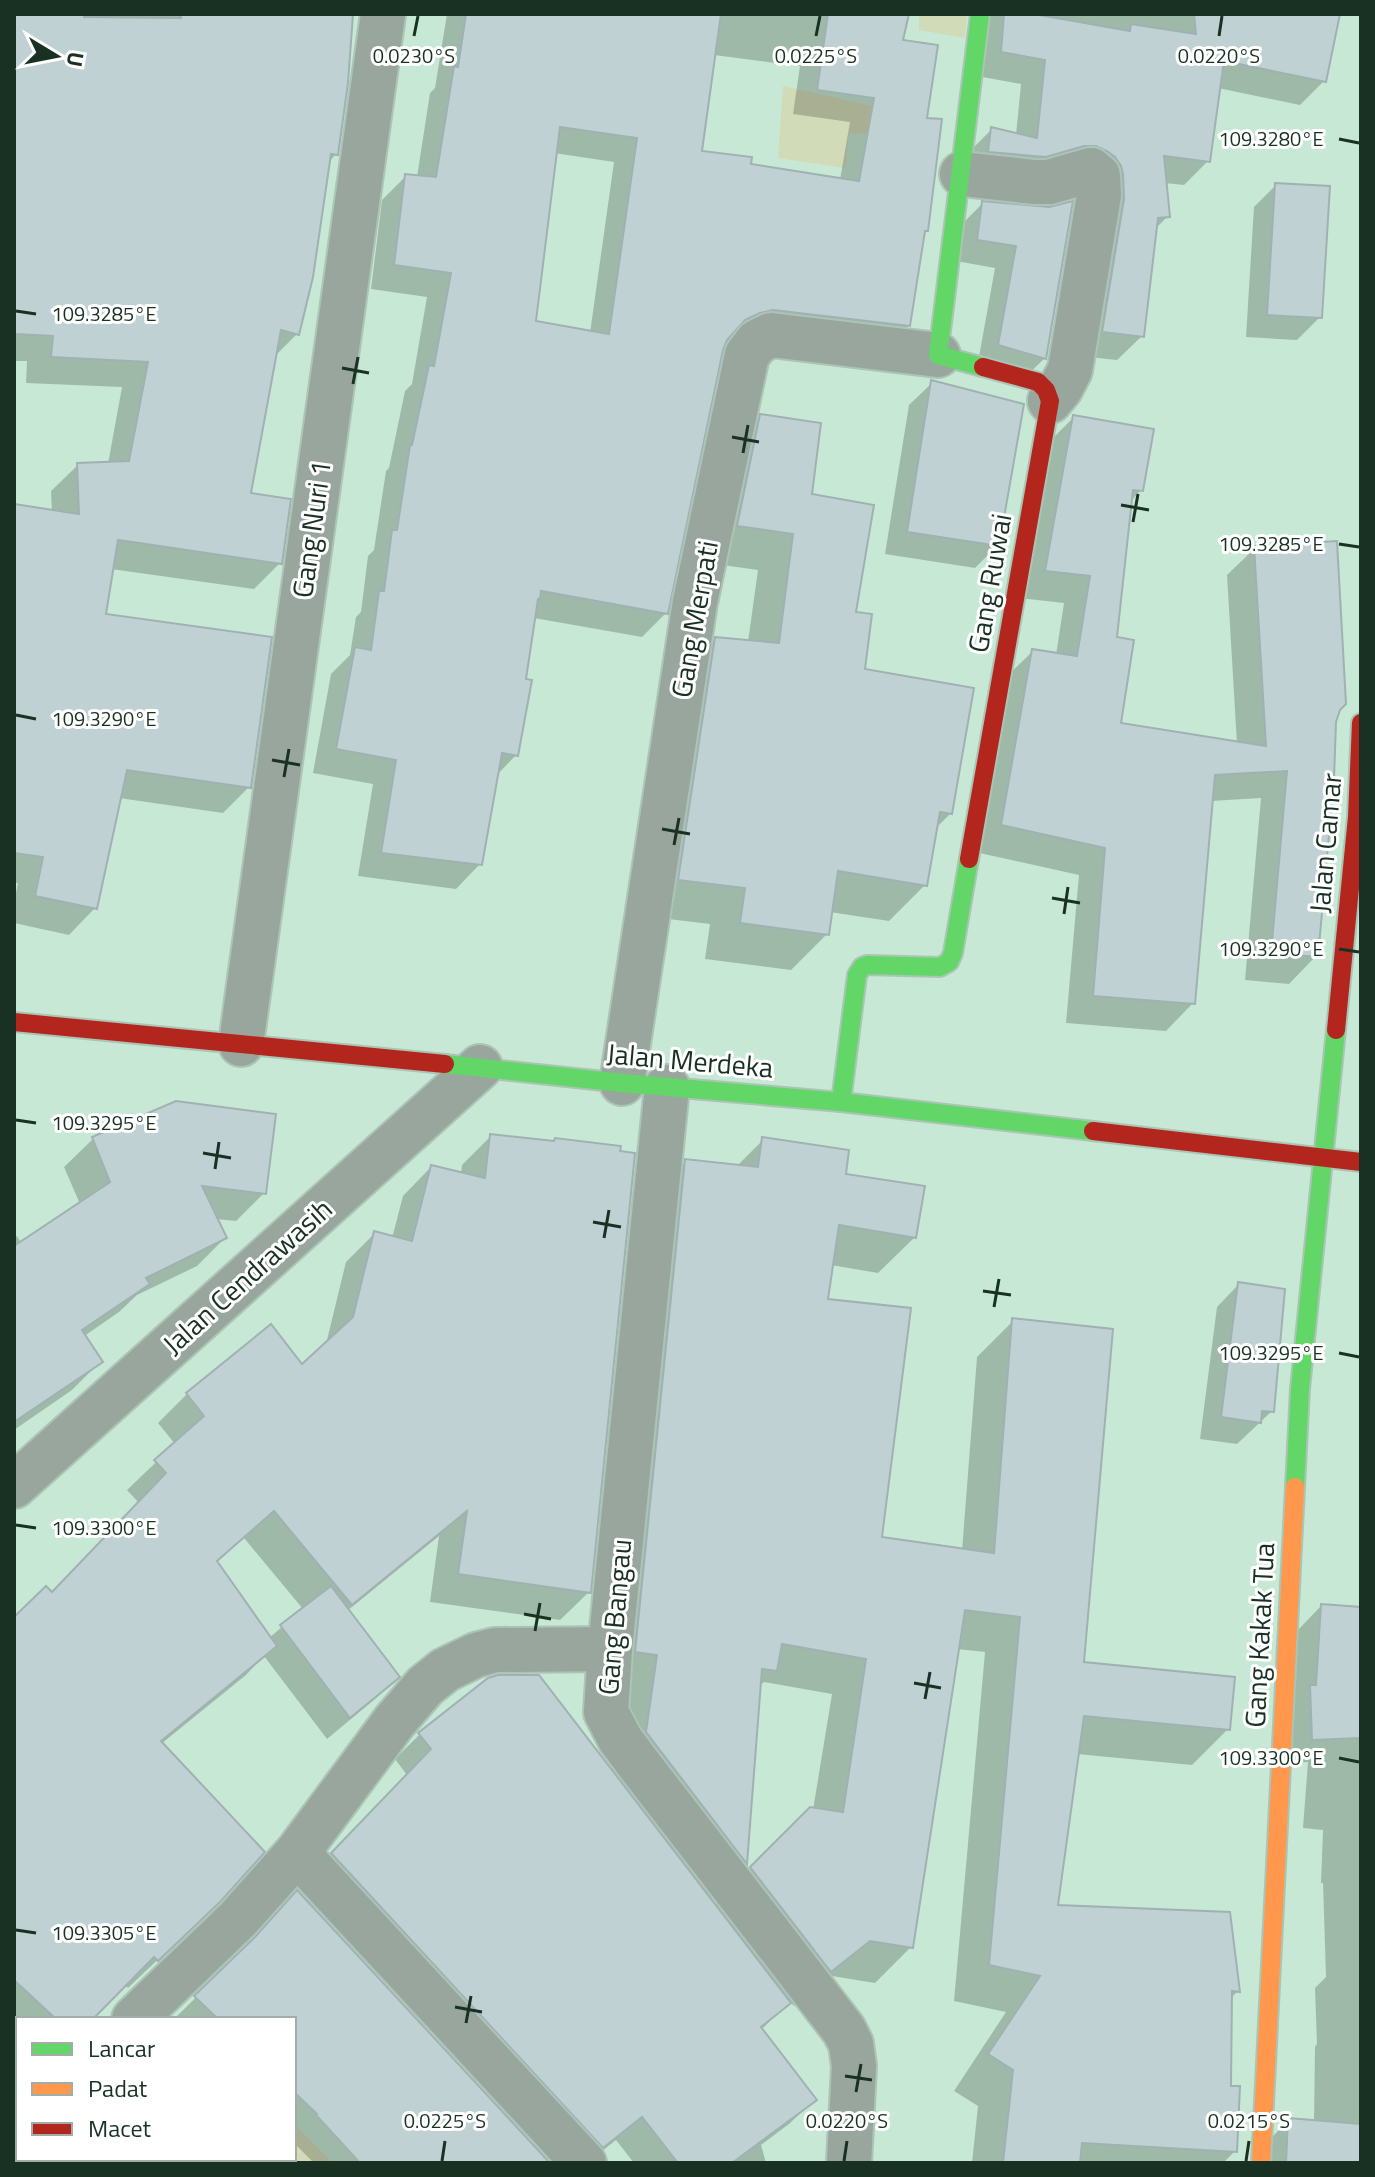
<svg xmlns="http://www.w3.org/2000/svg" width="1375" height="2177" viewBox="0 0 1375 2177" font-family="'Titillium Web',sans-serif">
<rect width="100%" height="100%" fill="#c7e8d4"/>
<g fill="#d2dbb8">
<polygon points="919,14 967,14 965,38 919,30"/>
<polygon points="783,86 909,114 905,135 849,133 845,168 778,158"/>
<polygon points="294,2124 333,2163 23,2163 27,2159 294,2159"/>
</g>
<g fill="#0003" fill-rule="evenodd">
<polygon points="14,14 351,14 336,154 328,163 297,334 274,357 248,495 280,563 254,589 111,569 104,615 249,787 223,813 119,798 95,908 69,935 14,923 14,903 18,883 14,883 14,506 52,512 51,491 78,465 108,464 122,387 26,383 27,361 14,361"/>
<path d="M447,14H907L901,41L925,119L926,230L923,234L908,326L884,350L748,334L734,336L726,341L721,349L666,613L642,637L534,618L516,755L496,776L480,864L456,889L358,876L373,784L313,773L331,674L350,655L356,617L361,612L368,556L374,550L386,471L389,468L405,391L412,384L427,297L371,289L382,200L406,176L417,177L430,93L435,88ZM714,55L800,66L793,114L850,122L840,180L749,166L700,152ZM554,153L614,162L590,333L534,323Z"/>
<polygon points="984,14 1338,14 1324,81 1300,105 1218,88 1208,161 1184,185 1165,183 1168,216 1154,230 1142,336 1117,360 1078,356 1099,199 968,153 992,129 1016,135 1021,84 977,76"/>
<polygon points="1276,185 1320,317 1297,340 1246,337 1254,207"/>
<polygon points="983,203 1049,209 1045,358 1022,380 977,368 995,268 956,261 960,226"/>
<polygon points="932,383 997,546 975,568 885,554 909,405"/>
<polygon points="761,416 810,495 853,613 863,671 950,814 935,829 925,885 889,921 830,912 827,934 791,970 705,959 710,924 643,916 679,675 716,639 748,642 758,570 701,562 724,453"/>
<polygon points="1074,417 1141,490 1130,502 1115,639 1119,725 1237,744 1227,575 1255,548 1337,706 1316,956 1289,984 1245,980 1261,798 1211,801 1193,1003 1166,1031 1066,1023 1079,875 975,852 1005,678 1033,651 1056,655 1064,603 1019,598 1046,445"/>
<polygon points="175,1104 264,1193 236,1221 216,1219 225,1238 197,1266 137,1295 119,1312 83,1337 100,1362 72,1390 14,1430 14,1238 17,1236 21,1243 80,1204 64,1167 93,1139"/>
<path d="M491,1136L589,1592L560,1620L430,1602L439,1536L347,1611L397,1677L375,1699L327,1739L264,1656L246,1675L161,1744L189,1930L128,1988L124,1984L91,2019H18V2039L14,2035V1619L52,1595L139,1503L127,1490L175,1444L158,1423L187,1394L270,1327L301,1366L326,1344L346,1262L375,1233L392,1238L403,1196L431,1167L461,1174L462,1165ZM244,1538L303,1609L269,1638L215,1563Z"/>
<path d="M763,1140L844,1175L915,1237L878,1273L831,1265L826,1301L879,1538L962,1551L977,1357L1013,1321L1082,1663L1228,1729L1192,1765L1077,1754L1055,1907L1238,1991L1230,1999L1229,2087L1235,2151L1223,2163H972L978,2106L954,2091L1006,2012L954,2001L985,1652L957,1649L911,1947L875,1983L832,1976L794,2006L790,2001L761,2030L814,2100L789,2124L761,2145L766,2163H634L616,2140L587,2163L308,1879L407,1775L395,1759L420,1734L611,1771L622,1691L650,1197L686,1161L736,1167ZM764,1682L832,1694L813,1810L810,1809L714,1906L709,1899L745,1863L758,1687Z"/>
<polygon points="1239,1284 1272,1411 1237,1444 1200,1439 1217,1307"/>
<polygon points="1321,1606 1361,1609 1361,2163 1264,2163 1266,2143 1289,2120 1314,2122 1315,2047 1317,2044 1315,1988 1326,1977 1323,1883 1321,1883 1323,1830 1303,1828 1308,1762 1289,1763 1298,1630"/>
<polygon points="237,1957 547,2163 314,2163 294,2143 294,2019 174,2019"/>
<polygon points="18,2039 18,2074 14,2070 14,2043"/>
</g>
<g fill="#c0d1d3" stroke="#a0b1b2" stroke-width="2" fill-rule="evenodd">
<polygon points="14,14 84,14 84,17 181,18 181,14 353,14 348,83 338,155 331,154 313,277 299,335 281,330 251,493 291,499 282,564 118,540 106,614 272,637 251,788 127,770 97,909 35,896 43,857 14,853 14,504 79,514 77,463 129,461 148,362 51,357 53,336 14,334"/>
<path d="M466,14H721L702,151L752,157L751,164L859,181L874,98L817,90L828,14H909L903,40L938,45L927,118L942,119L928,231H925L910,326L773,310L760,313L745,320L727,340L723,350L668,614L541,591L540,599H538L526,679L532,680L518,756L502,753L482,865L381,853L396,760L336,749L355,647L371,650L379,591H384L392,530H397L410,445H412L429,365L434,366L451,273L394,265L405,174L436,177L454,66L458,67ZM560,127L637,138L609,334L536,321Z"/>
<polygon points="1004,14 1034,14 1130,31 1131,24 1196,34 1194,14 1340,14 1326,82 1224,61 1210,162 1164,156 1170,217 1158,218 1144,337 1102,332 1124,199 1123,174 1121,166 1115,157 1107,151 1096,146 1084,146 1046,157 988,152 991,127 1037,138 1045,60 1001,52"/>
<polygon points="1275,183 1330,186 1322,318 1267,315"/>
<polygon points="982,201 1049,207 1073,201 1046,359 998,345 1016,246 977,240"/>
<polygon points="931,380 1024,404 999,546 907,532"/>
<polygon points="760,414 821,423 812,494 874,505 856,612 872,614 865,669 974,688 952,814 940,812 927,886 838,871 829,935 740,923 745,888 678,880 715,637 779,643 793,534 737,526"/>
<polygon points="1073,415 1154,429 1143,491 1133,490 1117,637 1134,640 1121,723 1266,746 1254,546 1337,541 1346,704 1340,710 1336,722 1334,779 1318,957 1271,953 1287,771 1215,775 1195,1004 1093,996 1105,848 1001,825 1032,649 1077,656 1090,576 1045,571"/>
<polygon points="176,1101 276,1114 266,1194 202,1186 227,1238 146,1278 150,1284 82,1330 103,1362 14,1422 14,1246 110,1182 92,1137"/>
<polygon points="490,1134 554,1141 555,1138 621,1146 620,1151 635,1153 591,1593 458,1574 467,1511 352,1605 274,1511 217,1561 277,1646 161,1741 265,1852 220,1902 158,1961 154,1957 93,2019 56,2019 14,1980 14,1617 46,1586 52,1592 166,1473 154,1460 204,1416 186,1393 271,1324 302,1364 353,1317 374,1231 412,1241 431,1165 485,1178"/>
<polygon points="762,1137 849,1150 846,1174 925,1186 916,1238 839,1225 828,1299 911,1308 882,1537 994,1553 1012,1318 1113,1329 1084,1662 1235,1677 1230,1730 1084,1716 1058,1905 1230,1912 1240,1992 1232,1991 1231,2086 1240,2086 1237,2152 1082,2143 1080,2163 1003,2163 1013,2070 988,2054 1040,1976 989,1965 1020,1617 965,1610 913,1948 870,1941 831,1972 750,1867 810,1807 843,1812 866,1659 782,1644 777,1671 762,1669 747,1864 646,1732 657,1655 635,1652 685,1159 758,1167"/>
<polygon points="1238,1282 1285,1289 1274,1412 1262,1411 1261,1423 1221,1417"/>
<polygon points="331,1586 400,1677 350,1718 280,1625"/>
<polygon points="1321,1604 1361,1607 1361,1738 1312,1740 1310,1685 1316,1685"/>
<polygon points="498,1675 539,1675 791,2003 761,2027 817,2100 732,2163 678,2163 642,2117 603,2148 331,1853 431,1749 418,1733 488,1678"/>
<polygon points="297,1890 550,2163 360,2163 316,2115 317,2114 294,2092 294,2019 218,2019 194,1996 255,1937"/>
<polygon points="1288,2118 1361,2124 1361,2163 1286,2163"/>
</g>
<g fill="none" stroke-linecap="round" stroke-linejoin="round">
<g stroke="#aac5b5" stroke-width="48">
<g id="street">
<polyline points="962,174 1034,182 1049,182 1091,170 1098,176 1099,195 1070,370 1060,389 1050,401"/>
<polyline points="241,1044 383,14"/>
<polyline points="622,1083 695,602 747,355 757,342 771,335 938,355"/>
<polyline points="667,1087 610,1649 606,1712 620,1739 637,1762 844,2030 851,2044 854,2066 849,2163"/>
<polyline points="14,1486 480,1067"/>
<polyline points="297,1853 584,2163"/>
<polyline points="134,2019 238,1919 297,1853 394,1722 425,1686 445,1670 476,1655 495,1650 610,1649"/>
<polyline points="14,2135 18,2131"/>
</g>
</g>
<g stroke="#aac5b5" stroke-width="22">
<g id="fast">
<polyline points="980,14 938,355 983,367"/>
<polyline points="445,1064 622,1083 841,1102 1093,1131"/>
<polyline points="841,1102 857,975 862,967 867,965 940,967 949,962 953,953 969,859"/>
<polyline points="1295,1487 1300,1389 1336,1030"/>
</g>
</g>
<g stroke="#aac5b5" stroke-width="22">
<polyline id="slow" points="1261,2163 1295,1487"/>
</g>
<g stroke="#aac5b5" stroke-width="22">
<g id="jam">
<polyline points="969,859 1050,401 1046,390 1038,382 983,367"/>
<polyline points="14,1022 445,1064"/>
<polyline points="1336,1030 1357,817 1361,723"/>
<polyline points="1093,1131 1361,1162"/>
</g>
</g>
<use href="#street" stroke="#99a69e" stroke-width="44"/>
<use href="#fast" stroke="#63d668" stroke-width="18"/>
<use href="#slow" stroke="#ff974d" stroke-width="18"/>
<use href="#jam" stroke="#b3261e" stroke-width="18"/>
</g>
<path fill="none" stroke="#193123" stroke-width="3" d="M414,36L418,16M816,36L820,16M1219,36L1222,16M1339,139L1359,143M16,311L36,314M342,368L369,373M353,384L358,357M732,437L759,442M743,453L748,425M1121,505L1149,510M1133,522L1138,494M1339,544L1359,547M16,715L36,719M272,760L300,765M284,777L289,749M662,829L690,834M674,845L679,818M1052,898L1080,903M1064,914L1068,887M1339,949L1359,952M16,1120L36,1123M203,1153L231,1158M215,1169L219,1142M593,1222L621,1227M604,1238L609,1210M983,1291L1011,1295M994,1307L999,1279M1339,1353L1359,1357M16,1525L36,1528M524,1614L551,1619M535,1631L540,1603M914,1683L941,1688M925,1699L930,1672M1339,1758L1359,1762M16,1930L36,1933M455,2007L482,2012M466,2023L471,1996M845,2076L872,2080M856,2092L861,2064M442,2161L445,2141M844,2161L847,2141M1246,2161L1249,2141"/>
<g text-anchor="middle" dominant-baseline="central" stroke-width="6" stroke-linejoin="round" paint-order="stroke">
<g font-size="28" fill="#193123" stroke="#fff">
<text transform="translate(311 529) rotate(-82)">Gang Nuri 1</text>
<text transform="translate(989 583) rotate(-80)">Gang Ruwai</text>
<text transform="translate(694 619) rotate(-80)">Gang Merpati</text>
<text transform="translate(1325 843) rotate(-85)">Jalan Camar</text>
<text transform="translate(690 1060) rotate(5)">Jalan Merdeka</text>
<text transform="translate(247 1276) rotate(-42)">Jalan Cendrawasih</text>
<text transform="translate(614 1617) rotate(-85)">Gang Bangau</text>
<text transform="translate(1259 1635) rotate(-87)">Gang Kakak Tua</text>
</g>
</g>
<g font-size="20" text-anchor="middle" fill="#193123" stroke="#fff" stroke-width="6" stroke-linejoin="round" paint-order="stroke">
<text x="414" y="63">0.0230°S</text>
<text x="816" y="63">0.0225°S</text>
<text x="1219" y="63">0.0220°S</text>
<text x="1271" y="146">109.3280°E</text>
<text x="104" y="321">109.3285°E</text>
<text x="1271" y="551">109.3285°E</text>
<text x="104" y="726">109.3290°E</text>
<text x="1271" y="956">109.3290°E</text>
<text x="104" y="1130">109.3295°E</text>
<text x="1271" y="1360">109.3295°E</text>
<text x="104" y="1535">109.3300°E</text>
<text x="1271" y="1765">109.3300°E</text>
<text x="104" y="1940">109.3305°E</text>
<text x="445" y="2128">0.0225°S</text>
<text x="847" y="2128">0.0220°S</text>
<text x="1249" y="2128">0.0215°S</text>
</g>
<rect width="1375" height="2177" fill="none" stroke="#193123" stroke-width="32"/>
<rect x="16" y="2017" width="280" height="144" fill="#ffffff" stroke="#a3ada7" stroke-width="2"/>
<rect x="32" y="2043" width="40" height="12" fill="#63d668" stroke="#a3ada7" stroke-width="2"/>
<text x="88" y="2057" font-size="24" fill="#193123">Lancar</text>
<rect x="32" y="2083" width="40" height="12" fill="#ff974d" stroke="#a3ada7" stroke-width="2"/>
<text x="88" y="2097" font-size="24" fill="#193123">Padat</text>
<rect x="32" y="2123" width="40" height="12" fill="#b3261e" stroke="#a3ada7" stroke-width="2"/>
<text x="88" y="2137" font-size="24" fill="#193123">Macet</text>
<g transform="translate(56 56) rotate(100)" stroke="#ffffff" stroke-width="6" paint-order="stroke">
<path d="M0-6L14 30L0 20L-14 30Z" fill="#193123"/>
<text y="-12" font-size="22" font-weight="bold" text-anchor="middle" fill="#193123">U</text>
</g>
</svg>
